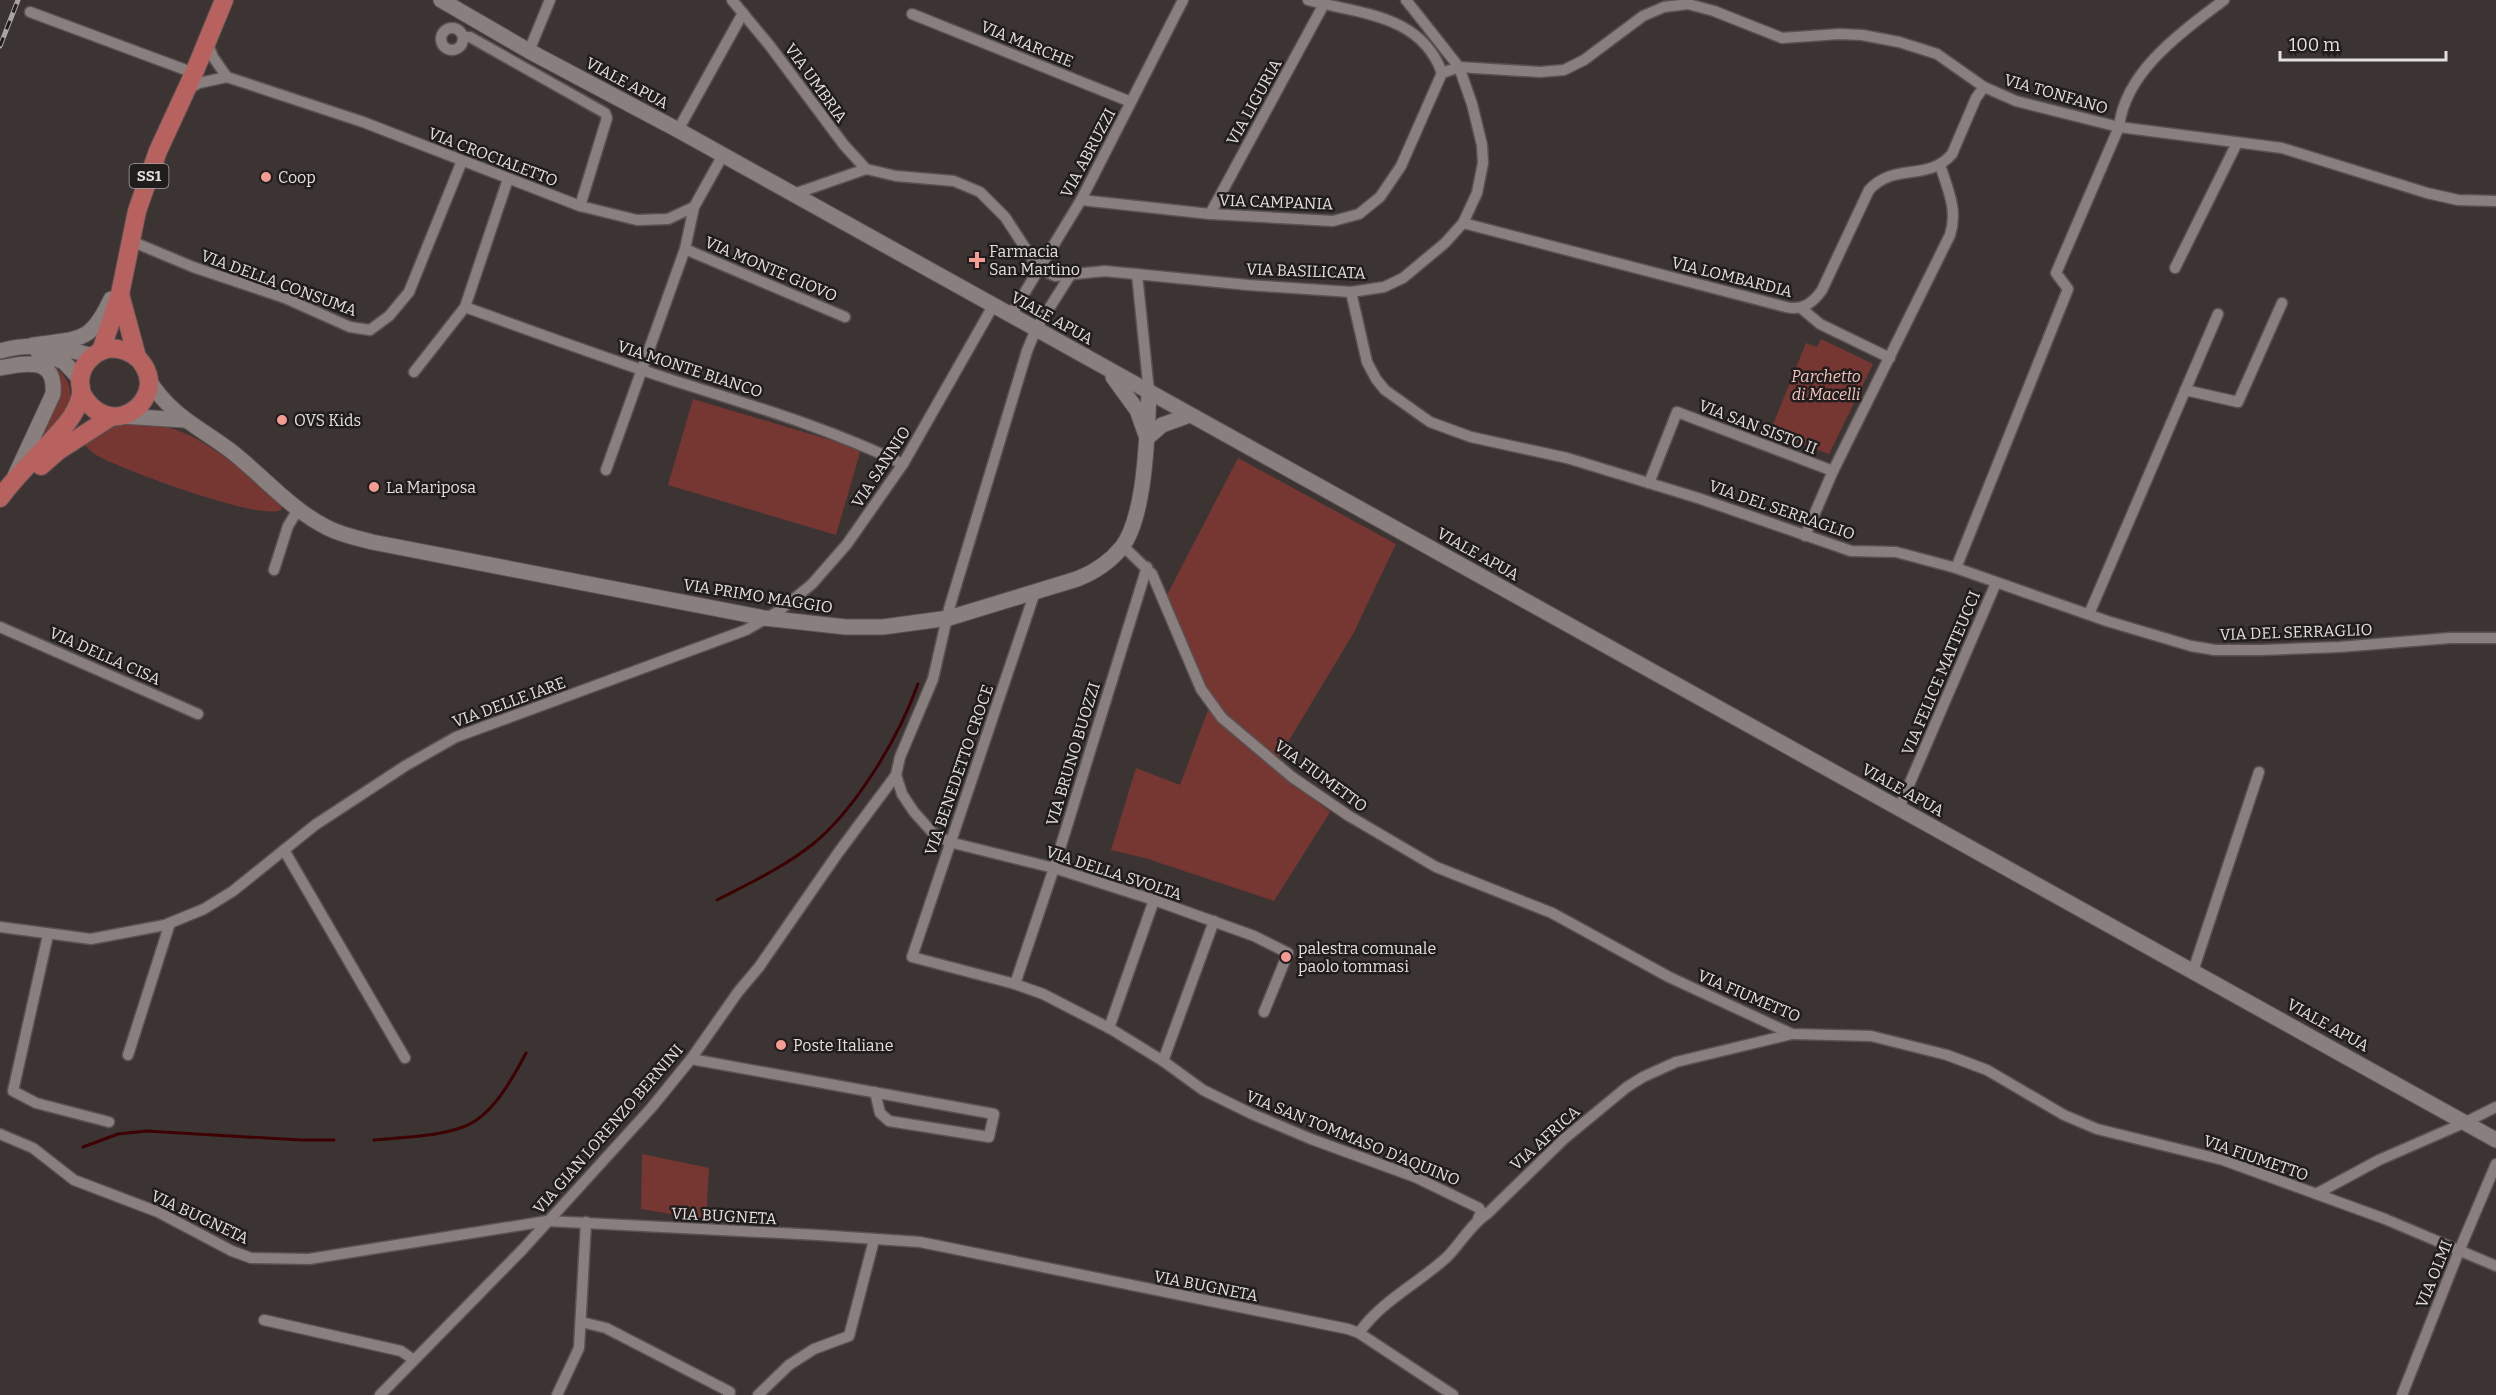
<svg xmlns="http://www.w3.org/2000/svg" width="2496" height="1395" viewBox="0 0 2496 1395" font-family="Bitter,serif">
<rect width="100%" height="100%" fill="#3c3433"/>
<g fill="#763733">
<polygon points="1821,339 1873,364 1829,454 1770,432 1806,343 1817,347"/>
<path d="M53,365C84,388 69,419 42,437L40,436L60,393V384Z"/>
<polygon points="693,399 861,449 836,535 668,485"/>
<path d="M138,422C195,424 241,469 281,505L282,509C267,524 121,469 98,456C92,453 86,446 81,441L112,427Z"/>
<path d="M1238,458L1396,544L1353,634L1279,757C1259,743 1238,728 1221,710C1195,683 1181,632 1166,597Z"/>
<polygon points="1208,710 1238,740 1330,812 1274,901 1145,858 1111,850 1136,768 1180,785"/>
<polygon points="642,1154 709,1168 706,1220 641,1209"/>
</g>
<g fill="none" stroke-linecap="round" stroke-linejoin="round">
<g stroke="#3d0003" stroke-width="3">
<path d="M717,900C750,883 784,867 813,844C856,809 899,737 918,684"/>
<path d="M374,1140C403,1137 436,1137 463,1127C492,1117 513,1078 526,1053"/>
<polyline points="83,1147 118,1134 146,1131 301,1140 334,1140"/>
</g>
<g stroke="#595252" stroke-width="13">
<g id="street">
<polyline points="732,0 770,46 844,145 866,169 896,176 954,181 980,192 1005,217 1039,269"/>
<path d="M1308,0C1359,14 1421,14 1442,73"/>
<polyline points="30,12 194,73"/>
<polyline points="912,14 1131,102"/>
<circle cx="452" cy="39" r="11"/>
<polyline points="464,37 470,37 605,113 607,118 580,206"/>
<polyline points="207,42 213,57 227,77"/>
<polyline points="529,51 550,0"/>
<polyline points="187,90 199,83 227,77 363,122 580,206 637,220 668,219 694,207 723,155"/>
<polyline points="678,130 743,13"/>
<polyline points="794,194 866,169"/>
<polyline points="1081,200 1210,214 1333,221 1359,214 1380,197 1401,166 1442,73 1459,67 1540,72 1564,70 1584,60 1643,16 1664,7 1688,4 1714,11 1782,38 1839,34 1862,35 1899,42 1937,54 1984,87 2016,101 2119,127 2282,148 2427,193 2458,200 2496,201"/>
<polyline points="1210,214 1324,4"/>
<path d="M1463,223L1786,307C1802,311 1813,303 1822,290L1869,190C1894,162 1928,182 1952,154L1976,98L1984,87"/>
<polyline points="131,241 193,267 285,298 350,327 370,330 389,316 409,292 462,161"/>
<polyline points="685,249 845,317"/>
<polyline points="2175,268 2237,143"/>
<polyline points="1039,269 1055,276 1105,271 1248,285 1351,292 1384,287 1403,278 1445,243 1463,223 1477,193 1483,163 1482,145 1472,104 1459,67 1406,0"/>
<polyline points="1137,274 1149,392"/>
<polyline points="1069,277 1036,329 1027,351 949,609 933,679 900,757 896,775 902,794 914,812 932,832 949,842 1054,868 1154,900 1254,936 1288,953 1264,1012"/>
<polyline points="1351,292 1367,362 1376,379 1385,390 1430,422 1471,437 1567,458 1698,498 1851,551 1896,552 1956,568 2107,621 2191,646 2215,650 2262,650 2339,647 2450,638 2496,638"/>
<path d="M465,307C534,332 602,357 672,380C750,405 829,428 903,464"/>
<polyline points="1801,308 1820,324 1890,358"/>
<polyline points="1011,315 1081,200 1183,0"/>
<polyline points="414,372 465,307 508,179"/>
<polyline points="2185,390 2238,402 2282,303"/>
<polyline points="606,470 685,249 694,207"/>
<polyline points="1649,483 1677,412 1833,471"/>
<path d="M1805,536L1833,471L1950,235C1958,210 1948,190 1940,165"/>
<polyline points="1123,546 1152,574 1201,689 1222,718 1292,777 1349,816 1436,867 1552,913 1669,977 1792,1034 1871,1036 1947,1055 1987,1070 2064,1115 2097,1129 2223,1160 2385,1219 2496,1266"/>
<path d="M1956,568L2068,289L2056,273L2119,127C2125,71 2183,31 2224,0"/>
<polyline points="274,570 288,526 299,508"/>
<polyline points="1035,592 912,957 1015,984 1043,994 1111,1029 1163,1061 1203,1090 1252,1114 1311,1139 1415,1177 1479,1208 1481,1212 1478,1219"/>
<polyline points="2089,614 2218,314"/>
<polyline points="0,627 198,714"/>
<polyline points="1899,808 1996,583"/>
<polyline points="284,850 405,1058"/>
<polyline points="0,927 91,939 165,925 204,909 233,891 315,825 405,766 456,737 746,630 779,611 812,584 847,544 903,464 993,306"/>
<polyline points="48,935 13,1091 36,1103 109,1122"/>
<polyline points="2193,971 2259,772"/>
<polyline points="1015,984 1054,868 1147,567"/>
<polyline points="1109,1028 1154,900"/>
<polyline points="128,1055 170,923"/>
<path d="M691,1059C792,1077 893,1096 994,1114L989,1137L889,1121L880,1113L875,1092"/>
<polyline points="1163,1061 1214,921"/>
<polyline points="0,1134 33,1148 74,1180 158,1212 232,1251 251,1258 309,1259 547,1221 818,1235 920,1242 1348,1329 1359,1333 1453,1395"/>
<polyline points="2316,1194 2379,1160 2466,1122 2496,1107"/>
<polyline points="264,1320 401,1351 414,1360"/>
<polyline points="581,1322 606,1328 730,1392 728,1395"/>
<path d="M1359,1333C1381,1301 1419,1283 1447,1257C1461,1243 1470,1225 1488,1213L1564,1139L1627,1087L1643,1077L1676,1062L1792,1034"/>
<polyline points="380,1395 523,1249 652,1107 691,1059 738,992 759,967 838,853 896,775"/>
<polyline points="557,1395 579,1348 586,1222"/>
<polyline points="758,1395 789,1365 814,1349 849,1336 874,1240"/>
<polyline points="2402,1395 2459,1251 2496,1164"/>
</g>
</g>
<g stroke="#595252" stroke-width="17">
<g id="secondary">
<polyline points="441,0 529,51 678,130 2496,1140"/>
<path d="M33,345C80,338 90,344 111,299"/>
<path d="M0,351C32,342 62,347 93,356"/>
<polyline points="38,352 64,362 80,379"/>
<path d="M0,368C25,363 56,356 53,394L15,476"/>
<polyline points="1113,377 1137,410 1147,438 1162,425 1190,415"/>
<path d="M148,379C172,417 198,426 231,451C263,476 291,510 328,528C342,535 357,538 372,542L764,618L846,627H883L949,618L1077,579C1095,572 1110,562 1122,547C1146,515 1147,433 1149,392"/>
<polyline points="122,416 184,420"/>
</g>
</g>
<g stroke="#595252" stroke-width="20">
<g id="primary">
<polyline points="120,294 137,357"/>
<polyline points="101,351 120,294 137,211 158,151 194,73 224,0"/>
<polyline points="41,466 58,451 111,417"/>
<path d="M0,498C20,470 45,450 67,423C74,414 79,405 81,394C82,390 80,385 80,381C81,362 99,346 118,349C129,351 138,356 144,366C166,402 108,444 81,392"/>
</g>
</g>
<use href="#street" stroke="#897f7e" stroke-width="10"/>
<use href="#secondary" stroke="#897f7e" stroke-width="15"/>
<use href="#primary" stroke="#b86260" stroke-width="18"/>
<g stroke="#a9a3a2" stroke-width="5">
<polyline id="rail" points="0,46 18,0"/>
</g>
<use href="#rail" stroke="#201d1c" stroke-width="3" stroke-dasharray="9" stroke-linecap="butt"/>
</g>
<g fill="#f59c94" stroke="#201d1c" stroke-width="2">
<circle cx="266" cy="177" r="6"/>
<path d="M974 251h6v6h6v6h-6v6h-6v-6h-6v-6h6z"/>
<circle cx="282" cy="420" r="6"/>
<circle cx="374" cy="487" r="6"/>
<circle cx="1286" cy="957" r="6"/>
<circle cx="781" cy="1045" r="6"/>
</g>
<g text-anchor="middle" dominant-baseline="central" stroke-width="5" stroke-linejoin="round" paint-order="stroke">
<rect fill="#201d1c" stroke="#a9a5a4" stroke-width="1.5" x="129.5" y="164" width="39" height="24" rx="4.5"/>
<g font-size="15" font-weight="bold" fill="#e4dfde">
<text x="149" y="176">SS1</text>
</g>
<g font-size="16" fill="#e4dfde" stroke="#201d1c">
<text transform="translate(1027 44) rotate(22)">VIA MARCHE</text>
<text transform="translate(627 83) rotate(28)">VIALE APUA</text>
<text transform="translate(816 83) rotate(54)">VIA UMBRIA</text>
<text transform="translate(2056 94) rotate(16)">VIA TONFANO</text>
<text transform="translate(1254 102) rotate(-61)">VIA LIGURIA</text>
<text transform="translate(1088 153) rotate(-62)">VIA ABRUZZI</text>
<text transform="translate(493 157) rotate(21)">VIA CROCIALETTO</text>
<text transform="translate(1276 202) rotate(2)">VIA CAMPANIA</text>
<text transform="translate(771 269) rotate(23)">VIA MONTE GIOVO</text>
<text transform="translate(1306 271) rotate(2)">VIA BASILICATA</text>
<text transform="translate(1732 277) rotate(14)">VIA LOMBARDIA</text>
<text transform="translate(279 283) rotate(20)">VIA DELLA CONSUMA</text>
<text transform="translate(1052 318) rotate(29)">VIALE APUA</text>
<text transform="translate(690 369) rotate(18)">VIA MONTE BIANCO</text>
<text transform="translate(1758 427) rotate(21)">VIA SAN SISTO II</text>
<text transform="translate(881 467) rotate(-57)">VIA SANNIO</text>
<text transform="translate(1782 510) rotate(19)">VIA DEL SERRAGLIO</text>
<text transform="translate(1478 554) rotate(29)">VIALE APUA</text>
<text transform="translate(758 596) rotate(9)">VIA PRIMO MAGGIO</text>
<text transform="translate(2296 632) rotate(-2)">VIA DEL SERRAGLIO</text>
<text transform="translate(105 656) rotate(24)">VIA DELLA CISA</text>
<text transform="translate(1941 673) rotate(-67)">VIA FELICE MATTEUCCI</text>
<text transform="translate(509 702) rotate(-20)">VIA DELLE IARE</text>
<text transform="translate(1073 754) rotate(-73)">VIA BRUNO BUOZZI</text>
<text transform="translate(959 770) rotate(-71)">VIA BENEDETTO CROCE</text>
<text transform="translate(1321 776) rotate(36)">VIA FIUMETTO</text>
<text transform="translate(1903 790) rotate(29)">VIALE APUA</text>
<text transform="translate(1114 873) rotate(18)">VIA DELLA SVOLTA</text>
<text transform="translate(1749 996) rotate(23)">VIA FIUMETTO</text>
<text transform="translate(2328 1025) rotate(29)">VIALE APUA</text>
<text transform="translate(608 1129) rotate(-49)">VIA GIAN LORENZO BERNINI</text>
<text transform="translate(1353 1138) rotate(22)">VIA SAN TOMMASO D'AQUINO</text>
<text transform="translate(1545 1138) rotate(-42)">VIA AFRICA</text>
<text transform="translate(2256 1158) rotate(19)">VIA FIUMETTO</text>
<text transform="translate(724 1216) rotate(3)">VIA BUGNETA</text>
<text transform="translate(200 1217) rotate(25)">VIA BUGNETA</text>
<text transform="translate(2434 1274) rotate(-68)">VIA OLMI</text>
<text transform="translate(1206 1286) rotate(11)">VIA BUGNETA</text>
</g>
<g font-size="16" fill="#e4dfde" stroke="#201d1c" text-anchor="start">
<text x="278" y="177">Coop</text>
<text x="989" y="251">Farmacia<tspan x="989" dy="18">San Martino</tspan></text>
<text x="294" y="420">OVS Kids</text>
<text x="386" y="487">La Mariposa</text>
<text x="1298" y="948">palestra comunale<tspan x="1298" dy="18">paolo tommasi</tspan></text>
<text x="793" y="1045">Poste Italiane</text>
</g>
<g font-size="16" font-style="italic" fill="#f6c4bf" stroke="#201d1c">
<text x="1826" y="376">Parchetto<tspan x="1826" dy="18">di Macelli</tspan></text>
</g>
</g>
<path d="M2280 51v9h166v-9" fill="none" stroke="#e4dfde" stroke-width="3"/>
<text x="2289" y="51" font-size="18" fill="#e4dfde" stroke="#201d1c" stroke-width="4.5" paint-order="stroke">100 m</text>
</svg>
